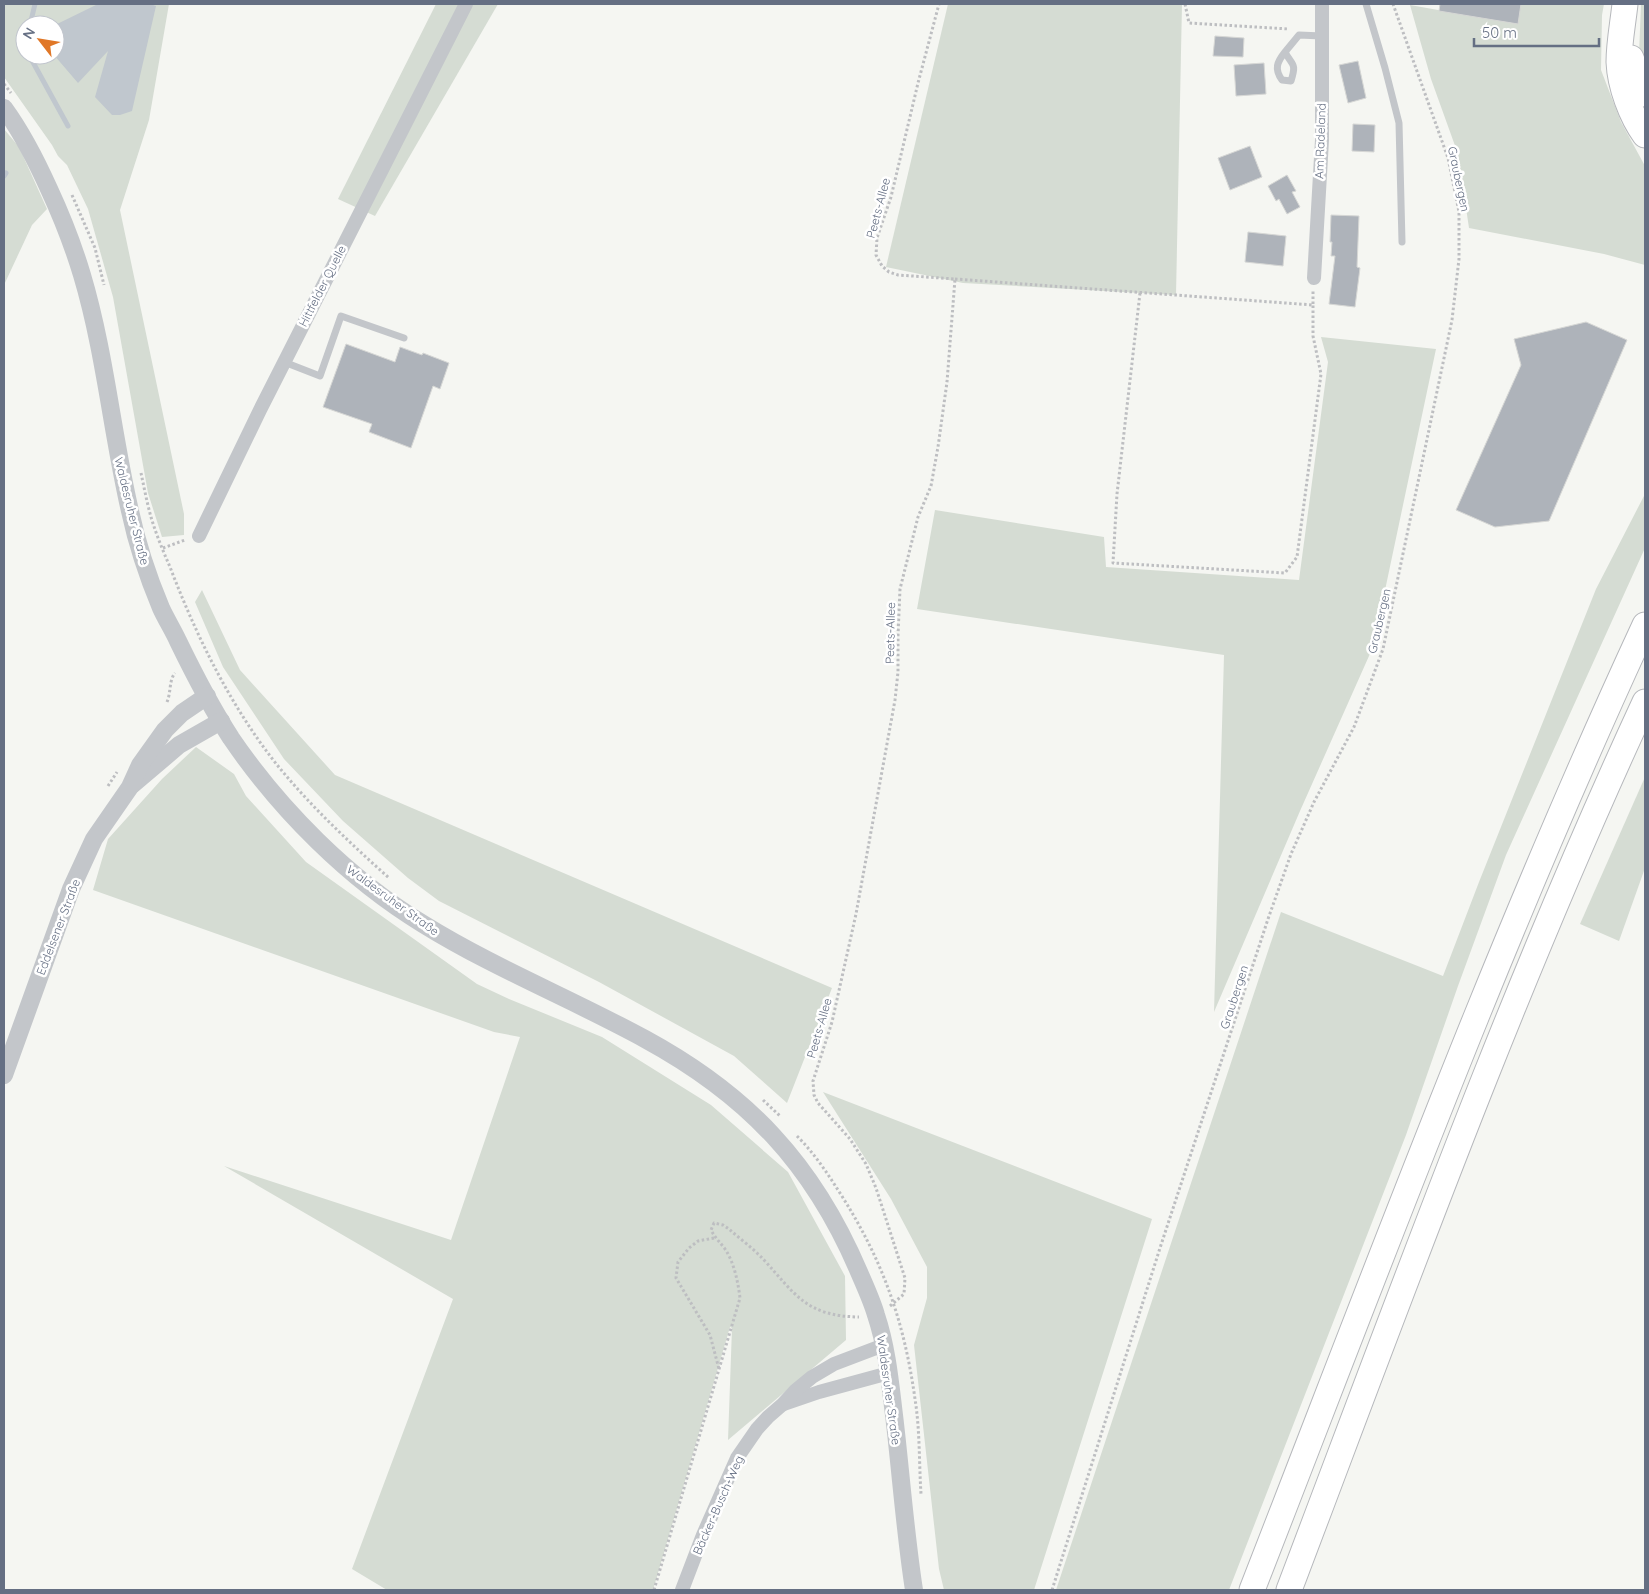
<svg xmlns="http://www.w3.org/2000/svg" width="1649" height="1594" viewBox="0 0 1649 1594" font-family="Quicksand,sans-serif">
<rect width="100%" height="100%" fill="#f5f6f2"/>
<g fill="#d5dcd3" fill-rule="evenodd">
<path d="M4,4H169L149,120L120,210L184,514V535L162,537L148,493L113,297L88,209L67,165L58,156L52,145L4,77ZM25,25H55V55H25Z"/>
<polygon points="436,4 498,4 375,216 338,199"/>
<polygon points="948,4 1182,4 1176,295 963,283 886,267"/>
<polygon points="1521,4 1604,4 1602,15 1601,70 1621,122 1645,166 1645,265 1604,254 1469,228 1458,154 1431,79 1410,5 1517,24"/>
<polygon points="1641,4 1645,4 1645,72 1639,55"/>
<polygon points="4,129 19,147 47,209 32,225 4,285"/>
<polygon points="1321,337 1436,349 1373,647 1300,811 1214,1012 1224,655 917,609 935,510 1104,537 1106,567 1299,580 1328,362"/>
<polygon points="1645,494 1645,548 1506,855 1458,986 1406,1135 1229,1590 1056,1590 1281,912 1443,976 1479,882 1596,589"/>
<polygon points="202,590 240,670 335,775 832,988 787,1103 734,1056 599,982 439,901 408,878 343,821 284,759 223,667 195,602"/>
<polygon points="196,747 234,774 246,796 306,862 477,984 509,999 602,1037 711,1105 788,1172 845,1276 846,1340 728,1440 732,1328 730,1327 653,1590 387,1590 352,1569 453,1299 224,1166 451,1240 520,1037 494,1032 93,890 108,839 162,779"/>
<polygon points="1645,777 1645,868 1619,941 1580,924"/>
<polygon points="823,1092 1152,1219 1034,1590 944,1590 939,1569 914,1345 927,1298 927,1267 891,1199"/>
</g>
<polygon fill="#c0c7ce" points="98,4 150,4 156,6 132,111 120,115 112,115 95,97 108,51 78,83 54,55 55,55 55,25"/>
<g fill="none" stroke-linecap="round" stroke-linejoin="round">
<g stroke="#c0c7ce" stroke-width="5">
<polyline points="30,25 35,4"/>
<polyline points="25,43 25,48"/>
<polyline points="29,55 68,126"/>
<polyline points="4,176 6,173"/>
</g>
</g>
<g fill="#aeb3ba" stroke="#d6d7d5">
<polygon points="1440,4 1521,4 1518,24 1439,11"/>
<polygon points="1215,36 1244,38 1243,57 1213,56"/>
<polygon points="1358,61 1366,98 1348,103 1339,65"/>
<polygon points="1264,63 1266,94 1236,96 1234,65"/>
<polygon points="1353,124 1375,125 1374,152 1352,151"/>
<polygon points="1250,146 1262,177 1230,190 1218,158"/>
<polygon points="1287,175 1296,191 1292,192 1300,207 1287,214 1279,199 1276,201 1268,186"/>
<polygon points="1331,215 1359,216 1357,267 1360,268 1355,307 1329,304 1335,256 1331,256 1332,242 1330,242"/>
<polygon points="1248,232 1286,236 1283,266 1245,262"/>
<polygon points="1586,322 1627,340 1549,521 1495,527 1456,510 1521,365 1514,339"/>
<polygon points="346,344 395,362 400,347 422,355 423,353 449,363 440,389 433,386 411,448 369,432 372,424 323,407"/>
</g>
<g fill="none" stroke-linecap="round" stroke-linejoin="round">
<g stroke="#b6b8bc" stroke-width="27">
<g id="motorway">
<path d="M1625,4C1623,23 1619,43 1619,62C1620,86 1631,116 1645,135"/>
<polyline points="1631,58 1645,94"/>
<path d="M1252,1590C1378,1267 1499,940 1645,625"/>
<path d="M1289,1590C1402,1292 1511,991 1645,702"/>
</g>
</g>
<g stroke="#bdbec1" stroke-width="3" stroke-dasharray="2.5 2.5" stroke-linecap="butt">
<polyline points="1185,4 1189,23 1289,29"/>
<polyline points="4,84 11,93"/>
<polyline points="72,195 95,248 104,285"/>
<polyline points="955,279 1313,305 1313,291"/>
<polyline points="1140,293 1117,494 1113,563 1285,573 1297,557 1321,374 1313,336 1313,305"/>
<path d="M141,473C144,487 147,503 151,517C156,534 163,551 170,567C196,635 229,703 274,761C308,804 349,842 389,878"/>
<polyline points="163,548 185,540"/>
<path d="M167,702C171,693 169,680 175,673"/>
<polyline points="108,786 117,772"/>
<polyline points="763,1100 780,1116"/>
<path d="M797,1136C813,1152 826,1171 838,1190C882,1258 904,1320 915,1399C920,1430 919,1463 921,1494"/>
<polyline points="714,1238 698,1241 689,1248 678,1262 676,1278 710,1335 719,1369"/>
<polyline points="890,1306 904,1294 905,1278 876,1188 866,1164 850,1139 818,1103 814,1095 813,1081 832,1022 856,914 895,700 898,672 898,635 900,589 918,517 931,486 938,447 947,382 955,279 898,275 889,272 882,266 876,255 877,238 891,197 918,83 939,4"/>
<path d="M654,1590L740,1298C738,1282 734,1262 725,1249C720,1242 715,1238 711,1230L714,1223L723,1225L729,1229C740,1239 754,1249 764,1260C796,1295 806,1316 859,1317"/>
<polyline points="1052,1590 1160,1248 1268,919 1291,854 1314,802 1354,727 1383,649 1452,320 1459,259 1459,212 1448,158 1393,4"/>
</g>
<g stroke="#c3c6ca" stroke-width="7">
<polyline points="1366,4 1385,68 1399,123 1402,242"/>
<path d="M1285,52C1277,62 1274,69 1282,80L1291,81C1297,62 1292,66 1285,52L1299,35L1322,36"/>
<polyline points="284,362 320,376 341,316 404,338"/>
</g>
<g stroke="#c3c6ca" stroke-width="14">
<polyline points="1314,278 1322,140 1322,4"/>
<polyline points="199,536 260,410 466,4"/>
<polyline points="784,1404 819,1392 889,1373"/>
<polyline points="682,1590 703,1535 737,1458 757,1429 768,1417 783,1404 795,1391 812,1377 834,1364 884,1345"/>
</g>
<g stroke="#c3c6ca" stroke-width="18">
<path d="M4,108C23,134 36,160 49,189C62,217 73,245 82,275C105,352 112,433 130,511C137,544 148,577 161,608C166,619 173,630 178,641C194,674 211,707 231,738C280,810 349,879 423,924C494,968 572,999 645,1039C748,1095 813,1164 859,1272C865,1286 872,1301 876,1315C887,1348 890,1382 894,1415C901,1474 905,1532 914,1590"/>
<polyline points="132,785 179,745 221,721"/>
<polyline points="4,1075 71,889 94,839 130,787 140,765 165,730 182,713 207,696"/>
</g>
<use href="#motorway" stroke="#fff" stroke-width="25"/>
</g>
<g text-anchor="middle" dominant-baseline="central" stroke-width="5" stroke-linejoin="round" paint-order="stroke">
<g font-size="12" fill="#656f83" stroke="#fff">
<text transform="translate(1320 141) rotate(-88)">Am Radeland</text>
<text transform="translate(1459 179) rotate(78)">Graubergen</text>
<text transform="translate(878 208) rotate(-75)">Peets-Allee</text>
<text transform="translate(322 286) rotate(-63)">Hittfelder Quelle</text>
<text transform="translate(132 511) rotate(76)">Waldesruher Straße</text>
<text transform="translate(1379 621) rotate(-77)">Graubergen</text>
<text transform="translate(890 633) rotate(-89)">Peets-Allee</text>
<text transform="translate(393 900) rotate(36)">Waldesruher Straße</text>
<text transform="translate(58 927) rotate(-69)">Eddelsener Straße</text>
<text transform="translate(1234 997) rotate(-72)">Graubergen</text>
<text transform="translate(819 1028) rotate(-74)">Peets-Allee</text>
<text transform="translate(889 1390) rotate(82)">Waldesruher Straße</text>
<text transform="translate(718 1505) rotate(-66)">Bäcker-Busch-Weg</text>
</g>
</g>
<rect width="1649" height="1594" fill="none" stroke="#656f83" stroke-width="10"/>
<g transform="translate(40 40) rotate(301)"><circle r="24" fill="#ffffff" stroke="#c1c5cd"/>
<path d="M0-4L9 19L0 12L-9 19Z" fill="#e07727"/>
<text y="-8" font-size="14" font-weight="bold" text-anchor="middle" fill="#656f83">N</text>
</g>
<path d="M1474 38v8h125v-8" fill="none" stroke="#656f83" stroke-width="2.5"/>
<text x="1482" y="38" font-size="15" fill="#656f83" stroke="#ffffff" stroke-width="4" paint-order="stroke">50 m</text>
</svg>
